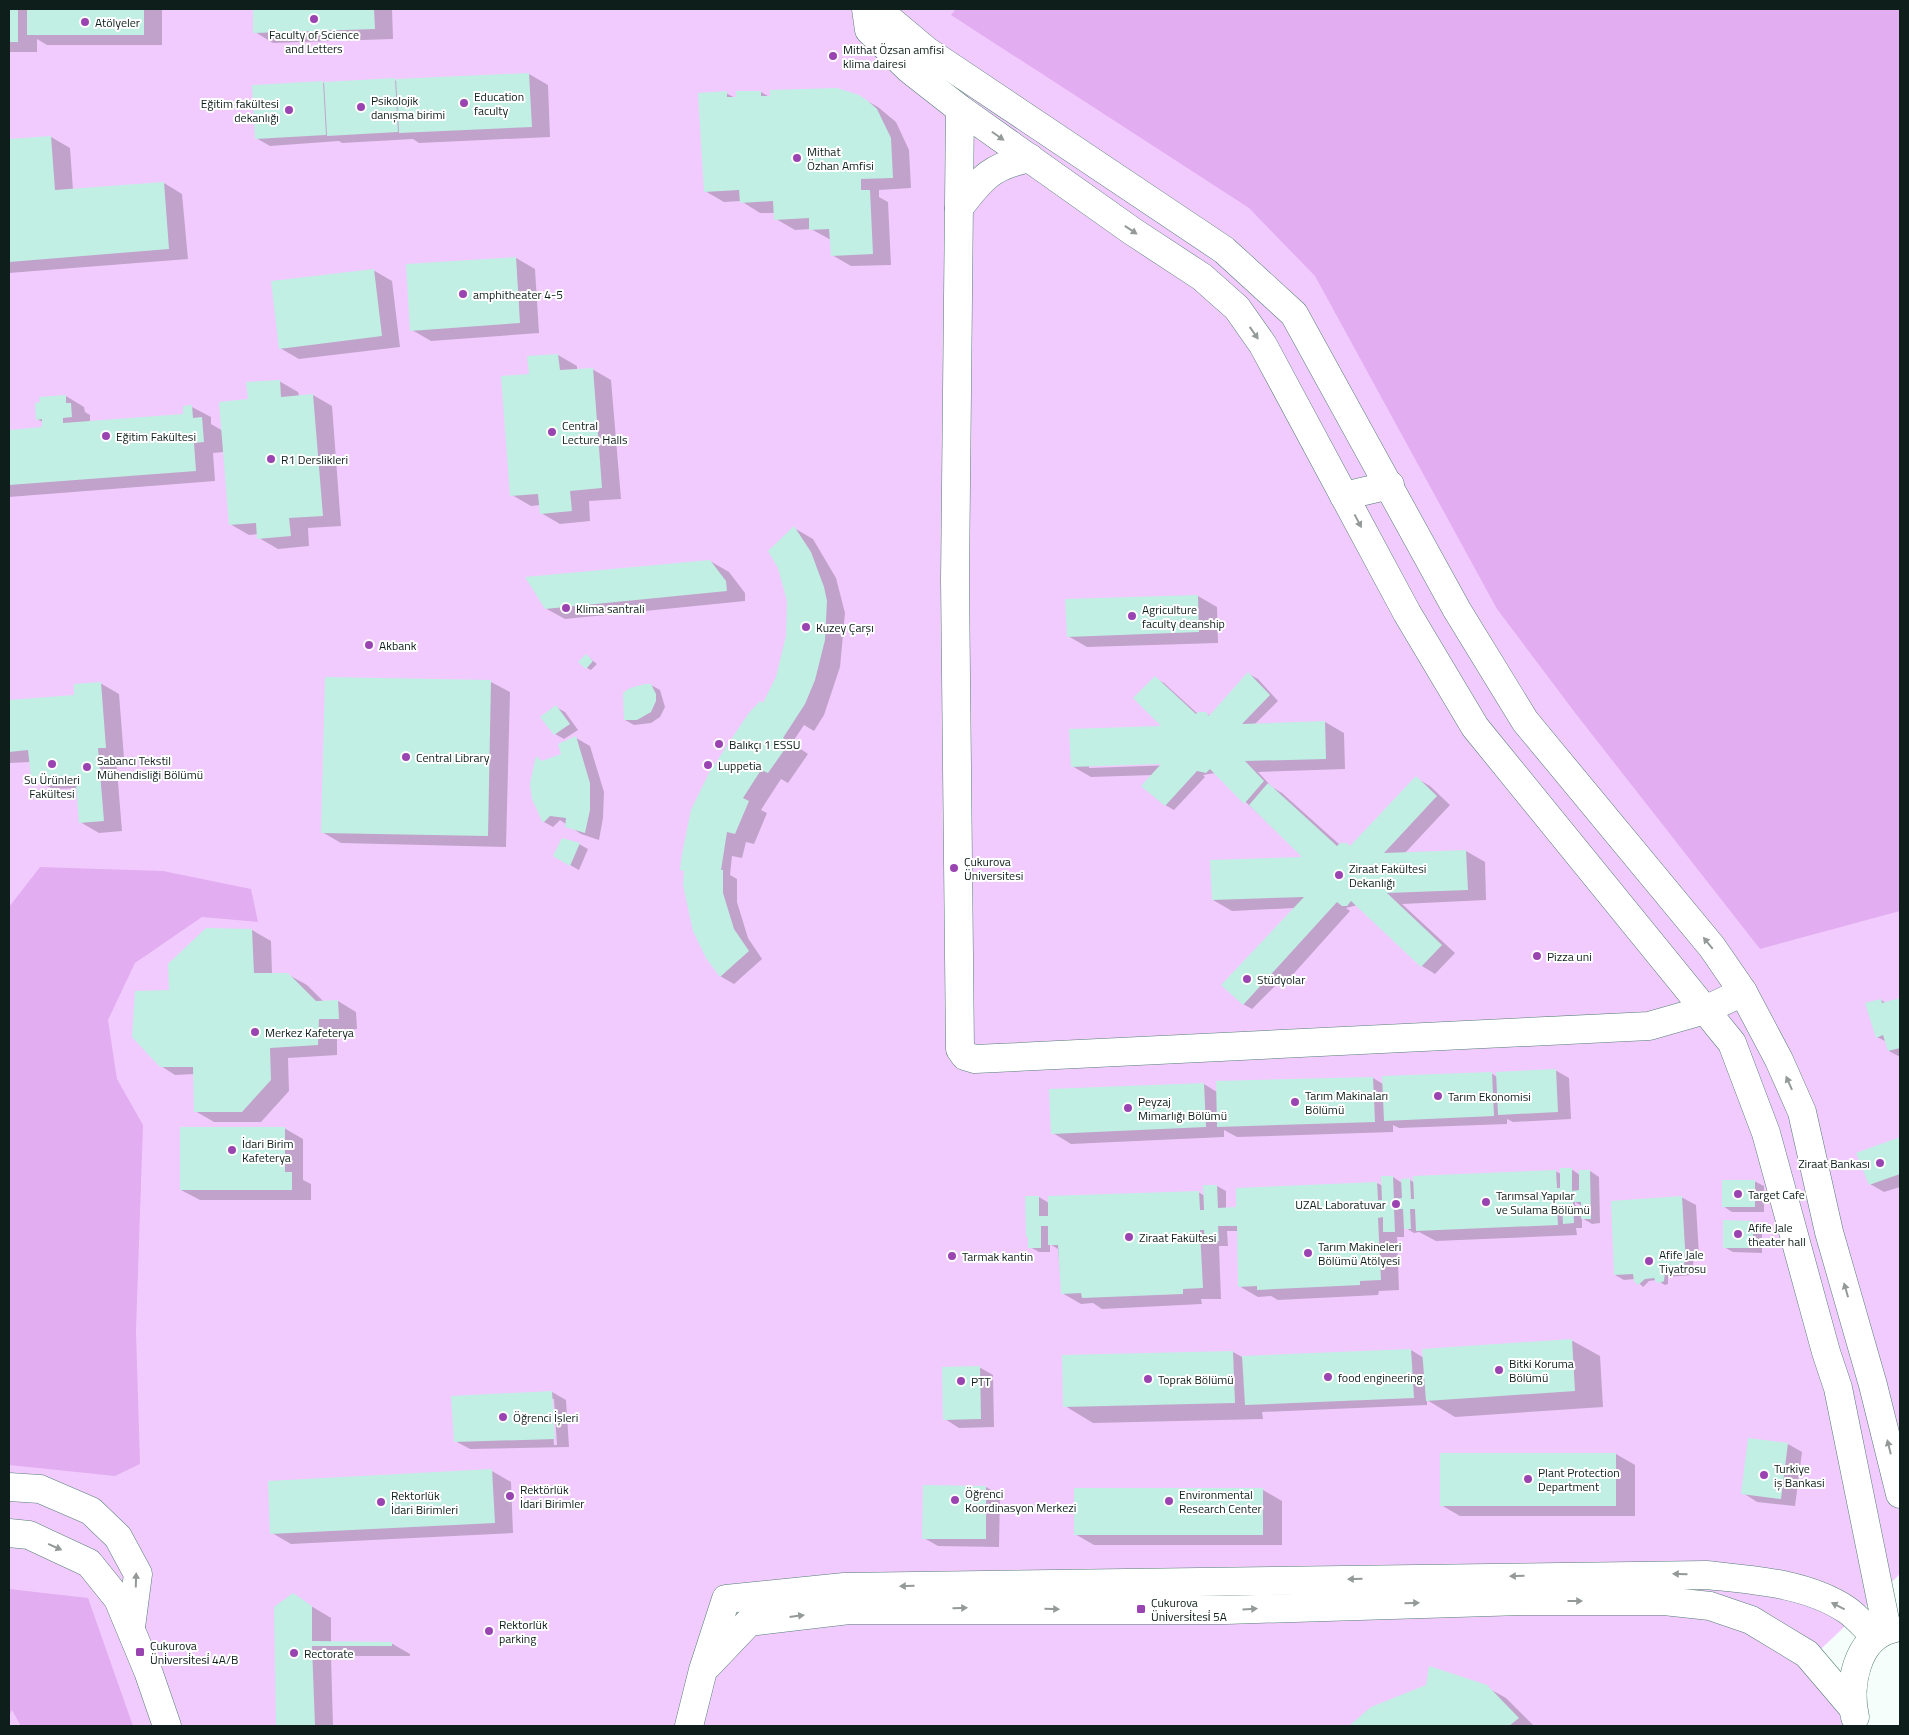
<svg xmlns="http://www.w3.org/2000/svg" width="1909" height="1735" viewBox="0 0 1909 1735" font-family="'Titillium Web',sans-serif">
<rect width="100%" height="100%" fill="#f5fefb"/>
<polygon fill="#f2cbfe" points="9,9 1900,9 1900,1574 1803,1666 1847,1715 1848,1726 9,1726"/>
<g fill="#e2adf1">
<polygon points="956,9 1900,9 1900,911 1760,949 1576,714 1497,609 1315,276 1249,208 951,15"/>
<polygon points="40,867 163,871 251,889 258,922 202,917 135,963 108,1020 117,1079 143,1125 136,1331 140,1464 115,1476 9,1465 9,907"/>
<polygon points="9,1589 88,1598 133,1726 21,1726 12,1710 9,1716"/>
</g>
<g fill="#0003" fill-rule="evenodd">
<polygon points="9,9 162,9 162,45 47,45 37,39 37,52 9,52"/>
<polygon points="254,9 392,9 393,39 273,43 255,32"/>
<polygon points="529,74 548,85 550,137 419,143 413,139 342,143 339,141 270,146 256,138 322,82 325,84"/>
<polygon points="737,92 761,92 771,98 858,96 878,107 896,122 909,150 911,188 879,190 879,197 888,202 891,265 851,266 832,255 831,240 811,229 795,230 776,219 775,213 760,213 741,201 724,202 705,191 726,93 737,99"/>
<polygon points="51,137 70,148 73,190 164,183 182,194 188,259 9,273 9,140"/>
<polygon points="516,258 535,269 539,333 431,341 412,330"/>
<polygon points="373,270 392,281 400,347 299,359 280,348"/>
<polygon points="558,355 577,366 577,370 592,369 611,380 621,499 589,501 590,521 560,524 541,513 540,505 531,506 512,495 530,375"/>
<polygon points="279,381 298,392 299,396 313,395 332,406 341,526 308,528 309,546 278,549 259,538 258,534 249,535 230,524 224,452 213,453 215,481 9,497 9,431 44,428 43,422 37,419 66,396 84,407 85,412 90,415 90,422 184,415 192,407 211,417 211,424 223,431 249,401"/>
<polygon points="794,528 813,539 836,578 845,613 840,667 824,715 814,731 804,725 792,743 808,754 788,783 781,779 766,802 761,810 767,813 754,844 746,842 742,858 732,856 730,875 737,879 737,902 748,938 762,959 734,984 720,976 694,930 764,705 777,677 788,636"/>
<polygon points="710,561 729,572 745,593 745,601 565,619 545,608"/>
<polygon points="1198,596 1217,607 1218,643 1087,647 1068,636"/>
<polygon points="586,655 597,664 591,670 587,668"/>
<path d="M1249,674L1258,679L1278,701L1255,724L1325,722L1344,733L1345,769L1258,772L1272,787L1282,793L1340,845L1350,847L1416,778L1430,786L1450,805L1405,853L1466,851L1485,862L1486,900L1402,904L1455,953L1435,974L1422,966L1357,905L1354,906L1346,908L1350,911L1288,980L1279,974L1282,979L1252,1009L1243,1004L1294,908L1232,911L1213,900L1305,858L1215,773L1203,775L1205,777L1174,810L1165,805L1153,775L1091,777L1072,766L1166,727L1155,678L1164,683L1198,714L1206,713L1210,716ZM1203,761V764L1089,768V765Z"/>
<polygon points="491,682 510,692 506,847 341,843 322,832"/>
<polygon points="100,683 119,694 124,758 116,758 122,831 99,833 80,822 78,788 53,789 43,784 31,762 9,763 9,702 76,696"/>
<polygon points="651,685 660,690 665,707 660,717 651,723 634,725 625,720"/>
<polygon points="556,707 565,712 578,730 564,739 555,734"/>
<polygon points="576,738 590,746 604,792 603,818 599,840 581,834 560,820 553,827 544,822 533,799 544,762 563,755"/>
<polygon points="579,844 588,849 579,870 554,856"/>
<polygon points="252,930 271,941 272,974 287,974 307,985 324,1002 338,1001 356,1012 357,1029 337,1030 337,1055 288,1058 289,1091 261,1122 214,1122 195,1111 194,1074 175,1075 161,1066 174,992"/>
<polygon points="1900,999 1900,1057 1889,1051 1887,1042 1877,1037 1881,1000 1886,1003"/>
<polygon points="1555,1070 1569,1078 1571,1119 1513,1122 1507,1119 1507,1124 1399,1128 1393,1125 1393,1132 1237,1137 1224,1130 1224,1137 1071,1144 1053,1133 1204,1084 1217,1092 1373,1078 1383,1084 1491,1073 1497,1077"/>
<polygon points="284,1128 303,1139 303,1180 311,1184 311,1200 200,1200 181,1190"/>
<polygon points="1900,1138 1900,1187 1884,1192 1870,1184 1858,1154"/>
<path d="M1571,1169L1580,1175L1590,1171L1599,1177L1600,1223L1592,1224L1582,1218V1228H1576L1577,1235L1436,1241L1419,1232L1414,1233L1404,1227V1237H1397L1399,1290L1379,1291L1378,1295L1278,1300L1271,1296L1258,1297L1239,1286L1238,1231H1227L1228,1246H1219L1221,1299H1201L1202,1304L1102,1309L1093,1303L1081,1304L1062,1293L1058,1249L1050,1244V1252H1039L1030,1247L1039,1197L1049,1203L1198,1192L1205,1196L1217,1186L1226,1191V1208H1236L1377,1183L1383,1186L1393,1177L1402,1183L1410,1180L1415,1183L1555,1171L1561,1174ZM1575,1202L1587,1209L1586,1211L1575,1205Z"/>
<polygon points="1754,1181 1764,1186 1764,1212 1732,1212 1723,1206"/>
<polygon points="1681,1197 1696,1205 1699,1256 1694,1256 1692,1275 1668,1277 1668,1284 1665,1285 1656,1280 1649,1281 1643,1287 1635,1279 1624,1280 1615,1275"/>
<polygon points="1753,1222 1762,1227 1762,1253 1733,1252 1724,1247"/>
<polygon points="1571,1340 1600,1356 1603,1407 1455,1417 1427,1400 1427,1405 1262,1412 1263,1419 1093,1423 1065,1406 1233,1352 1244,1358 1411,1350 1424,1358"/>
<polygon points="979,1367 993,1375 994,1427 959,1428 945,1419"/>
<path d="M552,1392L566,1400L569,1447L470,1449L455,1441ZM551,1399H554L557,1445H554Z"/>
<polygon points="1788,1444 1802,1452 1795,1506 1757,1502 1743,1493"/>
<polygon points="1616,1454 1635,1465 1635,1516 1460,1516 1441,1505"/>
<polygon points="492,1471 511,1482 513,1533 291,1544 272,1533"/>
<polygon points="924,1486 986,1487 1000,1495 999,1547 938,1546 924,1538"/>
<polygon points="1075,1490 1263,1490 1282,1501 1282,1545 1094,1545 1075,1534"/>
<polygon points="293,1595 331,1618 331,1643 391,1643 410,1654 410,1656 331,1656 333,1726 277,1726 275,1608"/>
<polygon points="1486,1687 1506,1698 1534,1726 1351,1726 1372,1708"/>
</g>
<g fill="#c1efe3">
<rect x="9" y="9" width="9" height="33"/>
<rect x="27" y="9" width="117" height="26"/>
<polygon points="253,9 374,9 375,29 253,33"/>
<polygon points="529,73 532,127 399,133 396,79"/>
<polygon points="395,78 398,132 327,136 324,82"/>
<polygon points="323,81 326,135 255,139 252,85"/>
<polygon points="837,88 859,95 868,101 877,109 891,138 893,178 861,179 861,190 870,190 873,254 831,256 829,229 809,230 809,218 774,220 773,201 740,203 739,190 704,192 698,93 727,91 727,97 736,97 736,91 761,91 761,96 770,96 770,90"/>
<polygon points="51,136 55,190 164,182 169,249 9,262 9,139"/>
<polygon points="516,257 520,323 410,331 406,264"/>
<polygon points="374,269 382,336 279,349 271,281"/>
<polygon points="558,354 560,370 593,368 602,488 570,491 572,511 540,514 538,494 510,496 501,376 529,374 527,356"/>
<polygon points="280,380 281,397 313,394 323,516 289,518 291,536 257,539 256,523 229,525 219,402 248,399 246,382"/>
<polygon points="66,395 66,403 71,403 72,417 63,418 63,423 183,414 183,406 192,405 193,418 202,417 204,442 194,443 196,471 9,485 9,430 42,427 42,419 36,420 35,403 40,402 39,397"/>
<polygon points="794,526 811,552 824,587 827,601 825,640 815,680 805,704 783,738 790,742 768,773 761,770 743,798 749,801 735,834 727,832 721,870 723,870 723,893 734,929 749,951 720,977 706,958 693,931 683,885 684,871 680,870 682,854 691,810 709,773 748,714 760,701 763,703 776,677 786,636 787,601 778,568 768,551"/>
<polygon points="710,560 726,581 727,591 545,609 525,577"/>
<polygon points="1198,595 1199,632 1067,637 1065,599"/>
<polygon points="586,654 593,661 586,669 578,662"/>
<polygon points="1248,672 1270,695 1242,724 1325,721 1326,759 1245,761 1264,781 1244,804 1210,769 1206,773 1197,771 1165,806 1141,786 1161,764 1071,767 1069,729 1161,726 1133,698 1155,676 1196,714 1198,712 1206,712 1209,716"/>
<polygon points="325,677 491,680 488,836 321,833"/>
<polygon points="101,682 106,748 98,748 104,821 79,823 76,783 43,785 31,777 28,750 9,752 9,700 74,695 74,684"/>
<polygon points="645,684 651,684 656,694 656,701 651,712 637,720 624,720 623,693 630,688"/>
<polygon points="556,705 570,724 554,735 540,717"/>
<polygon points="576,736 590,783 590,810 585,833 565,827 566,818 550,816 543,823 532,799 530,784 536,756 542,761 561,754 558,744"/>
<polygon points="1416,776 1437,796 1384,853 1466,850 1468,890 1387,893 1442,945 1421,967 1351,901 1347,906 1342,906 1337,902 1243,1005 1221,985 1304,897 1212,900 1210,860 1302,857 1249,805 1268,783 1337,846 1340,843 1347,843 1350,846"/>
<polygon points="562,838 580,843 570,866 553,856"/>
<polygon points="206,928 252,929 254,973 288,973 316,1001 338,1000 339,1019 319,1019 318,1045 270,1048 271,1080 242,1112 194,1112 193,1067 160,1067 132,1037 135,991 169,990 168,964"/>
<polygon points="1900,998 1900,1048 1888,1051 1883,1035 1876,1038 1865,1003 1881,999 1882,1003"/>
<polygon points="1556,1069 1558,1112 1498,1115 1496,1072"/>
<polygon points="1492,1072 1494,1116 1384,1121 1382,1076"/>
<polygon points="1373,1077 1375,1122 1217,1127 1216,1081"/>
<polygon points="1204,1083 1206,1127 1051,1134 1049,1089"/>
<polygon points="180,1127 285,1127 285,1172 292,1172 292,1190 180,1190"/>
<polygon points="1900,1137 1900,1174 1869,1185 1856,1153"/>
<polygon points="1560,1168 1572,1168 1572,1191 1579,1190 1579,1170 1590,1170 1591,1219 1581,1219 1581,1202 1573,1202 1574,1223 1563,1224 1562,1206 1557,1206 1558,1225 1416,1231 1415,1209 1410,1209 1411,1229 1404,1229 1403,1209 1394,1209 1395,1232 1383,1232 1383,1217 1378,1218 1381,1280 1360,1281 1360,1285 1257,1290 1257,1286 1238,1287 1237,1226 1218,1226 1219,1241 1205,1242 1204,1230 1200,1230 1203,1288 1183,1289 1183,1294 1082,1298 1081,1293 1061,1294 1058,1245 1048,1245 1048,1226 1041,1226 1041,1248 1028,1248 1028,1237 1026,1237 1025,1196 1039,1196 1039,1216 1048,1216 1048,1196 1199,1191 1200,1210 1204,1210 1203,1185 1217,1185 1218,1208 1236,1207 1236,1188 1377,1182 1378,1200 1382,1200 1381,1176 1393,1176 1394,1199 1402,1198 1401,1179 1410,1178 1411,1199 1414,1199 1413,1176 1556,1170 1557,1188 1560,1188"/>
<rect x="1722" y="1180" width="33" height="27"/>
<polygon points="1682,1196 1685,1248 1684,1270 1665,1272 1664,1281 1660,1283 1656,1282 1654,1278 1645,1279 1638,1285 1634,1281 1633,1274 1614,1275 1611,1201"/>
<polygon points="1723,1220 1753,1221 1753,1248 1723,1248"/>
<polygon points="1572,1339 1575,1391 1426,1401 1422,1349"/>
<polygon points="1411,1349 1414,1398 1245,1405 1242,1356"/>
<polygon points="1233,1351 1235,1403 1063,1407 1062,1355"/>
<polygon points="980,1366 981,1419 943,1420 942,1367"/>
<polygon points="552,1391 555,1439 454,1442 451,1396"/>
<polygon points="1748,1438 1788,1443 1781,1499 1741,1494"/>
<rect x="1440" y="1453" width="176" height="53"/>
<polygon points="492,1469 495,1523 270,1534 268,1481"/>
<polygon points="923,1485 986,1486 986,1539 922,1539"/>
<rect x="1074" y="1488" width="189" height="47"/>
<polygon points="293,1593 312,1606 312,1641 392,1642 392,1646 312,1646 315,1726 276,1726 274,1607"/>
<polygon points="1429,1666 1487,1685 1519,1718 1509,1726 1349,1726 1371,1707 1426,1685"/>
</g>
<g fill="none" stroke-linecap="round" stroke-linejoin="round">
<g stroke="#547e74" stroke-width="29">
<g id="minor">
<polyline points="866,9 869,30 909,69 960,109 1132,231 1202,277 1237,308 1263,345 1407,613 1475,727 1732,1043 1766,1133 1826,1352 1838,1388 1887,1630"/>
<polyline points="877,9 927,51 1224,250 1294,314 1457,610 1525,721 1712,947 1743,992 1779,1060 1802,1112 1829,1232 1873,1385 1900,1494"/>
<polyline points="960,109 955,580 960,1049 965,1056 975,1059 1649,1026 1705,1010 1743,992"/>
<path d="M959,208C982,178 991,166 1030,158"/>
<polyline points="1344,496 1390,485"/>
<polyline points="9,1487 40,1489 91,1511 118,1537 138,1574 131,1627"/>
<polyline points="9,1533 29,1535 89,1563 118,1599 148,1671 167,1726"/>
<polyline points="708,1665 749,1622 849,1610 1226,1610 1522,1601 1664,1601 1710,1606 1751,1620 1807,1654 1853,1708"/>
<path d="M1855,1717C1848,1686 1856,1638 1892,1629"/>
<path d="M689,1726L703,1670L726,1599L844,1587L1706,1575C1753,1580 1807,1583 1847,1610C1857,1617 1866,1628 1875,1636"/>
</g>
</g>
<use href="#minor" stroke="#fff" stroke-width="28"/>
</g>
<defs><path id="oneway-solid" d="M-6-.8H1V-3.2L6.5 0L1 3.2V.8H-6Z" transform="scale(1.25)"/></defs>
<g fill="#939a98">
<use href="#oneway-solid" transform="translate(998 136) rotate(35)"/>
<use href="#oneway-solid" transform="translate(1131 230) rotate(34)"/>
<use href="#oneway-solid" transform="translate(1254 333) rotate(55)"/>
<use href="#oneway-solid" transform="translate(1358 521) rotate(62)"/>
<use href="#oneway-solid" transform="translate(1708 943) rotate(-129)"/>
<use href="#oneway-solid" transform="translate(1789 1083) rotate(-114)"/>
<use href="#oneway-solid" transform="translate(1846 1290) rotate(-106)"/>
<use href="#oneway-solid" transform="translate(1889 1447) rotate(-104)"/>
<use href="#oneway-solid" transform="translate(55 1547) rotate(24)"/>
<use href="#oneway-solid" transform="translate(1680 1574) rotate(-179)"/>
<use href="#oneway-solid" transform="translate(1517 1576) rotate(179)"/>
<use href="#oneway-solid" transform="translate(1355 1579) rotate(179)"/>
<use href="#oneway-solid" transform="translate(136 1580) rotate(-88)"/>
<use href="#oneway-solid" transform="translate(907 1586) rotate(179)"/>
<use href="#oneway-solid" transform="translate(1575 1601)"/>
<use href="#oneway-solid" transform="translate(1412 1603) rotate(-1)"/>
<use href="#oneway-solid" transform="translate(1838 1606) rotate(-153)"/>
<use href="#oneway-solid" transform="translate(960 1608) rotate(-1)"/>
<use href="#oneway-solid" transform="translate(1052 1609) rotate(1)"/>
<use href="#oneway-solid" transform="translate(1250 1609) rotate(-3)"/>
<use href="#oneway-solid" transform="translate(797 1616) rotate(-7)"/>
</g>
<g fill="#9a44b1" stroke="#fff" stroke-width="2">
<circle cx="314" cy="19" r="5"/>
<circle cx="85" cy="22" r="5"/>
<circle cx="833" cy="56" r="5"/>
<circle cx="464" cy="103" r="5"/>
<circle cx="361" cy="107" r="5"/>
<circle cx="289" cy="110" r="5"/>
<circle cx="797" cy="158" r="5"/>
<circle cx="463" cy="294" r="5"/>
<circle cx="552" cy="432" r="5"/>
<circle cx="106" cy="436" r="5"/>
<circle cx="271" cy="459" r="5"/>
<circle cx="566" cy="608" r="5"/>
<circle cx="1132" cy="616" r="5"/>
<circle cx="806" cy="627" r="5"/>
<circle cx="369" cy="645" r="5"/>
<circle cx="719" cy="744" r="5"/>
<circle cx="406" cy="757" r="5"/>
<circle cx="52" cy="764" r="5"/>
<circle cx="708" cy="765" r="5"/>
<circle cx="87" cy="767" r="5"/>
<circle cx="954" cy="868" r="5"/>
<circle cx="1339" cy="875" r="5"/>
<circle cx="1537" cy="956" r="5"/>
<circle cx="1247" cy="979" r="5"/>
<circle cx="255" cy="1032" r="5"/>
<circle cx="1438" cy="1096" r="5"/>
<circle cx="1295" cy="1102" r="5"/>
<circle cx="1128" cy="1108" r="5"/>
<circle cx="232" cy="1150" r="5"/>
<circle cx="1880" cy="1163" r="5"/>
<circle cx="1738" cy="1194" r="5"/>
<circle cx="1486" cy="1202" r="5"/>
<circle cx="1396" cy="1204" r="5"/>
<circle cx="1738" cy="1234" r="5"/>
<circle cx="1129" cy="1237" r="5"/>
<circle cx="1308" cy="1253" r="5"/>
<circle cx="952" cy="1256" r="5"/>
<circle cx="1649" cy="1261" r="5"/>
<circle cx="1499" cy="1370" r="5"/>
<circle cx="1328" cy="1377" r="5"/>
<circle cx="1148" cy="1379" r="5"/>
<circle cx="961" cy="1381" r="5"/>
<circle cx="503" cy="1417" r="5"/>
<circle cx="1764" cy="1475" r="5"/>
<circle cx="1528" cy="1479" r="5"/>
<circle cx="510" cy="1496" r="5"/>
<circle cx="955" cy="1500" r="5"/>
<circle cx="1169" cy="1501" r="5"/>
<circle cx="381" cy="1502" r="5"/>
<rect x="1136" y="1604" width="10" height="10" rx="2.5"/>
<circle cx="489" cy="1631" r="5"/>
<rect x="135" y="1647" width="10" height="10" rx="2.5"/>
<circle cx="294" cy="1653" r="5"/>
</g>
<g text-anchor="middle" dominant-baseline="central" stroke-width="4" stroke-linejoin="round" paint-order="stroke">
<g font-size="12" fill="#0e1f1b" stroke="#fff" text-anchor="start">
<text x="95" y="22">Atölyeler</text>
<text x="314" y="34" text-anchor="middle">Faculty of Science<tspan x="314" dy="14">and Letters</tspan></text>
<text x="843" y="49">Mithat Özsan amfisi<tspan x="843" dy="14">klima dairesi</tspan></text>
<text x="474" y="96">Education<tspan x="474" dy="14">faculty</tspan></text>
<text x="371" y="100">Psikolojik<tspan x="371" dy="14">danışma birimi</tspan></text>
<text x="279" y="103" text-anchor="end">Eğitim fakültesi<tspan x="279" dy="14">dekanlığı</tspan></text>
<text x="807" y="151">Mithat<tspan x="807" dy="14">Özhan Amfisi</tspan></text>
<text x="473" y="294">amphitheater 4-5</text>
<text x="562" y="425">Central<tspan x="562" dy="14">Lecture Halls</tspan></text>
<text x="116" y="436">Eğitim Fakültesi</text>
<text x="281" y="459">R1 Derslikleri</text>
<text x="576" y="608">Klima santrali</text>
<text x="1142" y="609">Agriculture<tspan x="1142" dy="14">faculty deanship</tspan></text>
<text x="816" y="627">Kuzey Çarşı</text>
<text x="379" y="645">Akbank</text>
<text x="729" y="744">Balıkçı 1 ESSU</text>
<text x="416" y="757">Central Library</text>
<text x="97" y="760">Sabancı Tekstil<tspan x="97" dy="14">Mühendisliği Bölümü</tspan></text>
<text x="718" y="765">Luppetia</text>
<text x="52" y="779" text-anchor="middle">Su Ürünleri<tspan x="52" dy="14">Fakültesi</tspan></text>
<text x="964" y="861">Çukurova<tspan x="964" dy="14">Üniversitesi</tspan></text>
<text x="1349" y="868">Ziraat Fakültesi<tspan x="1349" dy="14">Dekanlığı</tspan></text>
<text x="1547" y="956">Pizza uni</text>
<text x="1257" y="979">Stüdyolar</text>
<text x="265" y="1032">Merkez Kafeterya</text>
<text x="1305" y="1095">Tarım Makinaları<tspan x="1305" dy="14">Bölümü</tspan></text>
<text x="1448" y="1096">Tarım Ekonomisi</text>
<text x="1138" y="1101">Peyzaj<tspan x="1138" dy="14">Mimarlığı Bölümü</tspan></text>
<text x="242" y="1143">İdari Birim<tspan x="242" dy="14">Kafeterya</tspan></text>
<text x="1870" y="1163" text-anchor="end">Ziraat Bankası</text>
<text x="1748" y="1194">Target Cafe</text>
<text x="1496" y="1195">Tarımsal Yapılar<tspan x="1496" dy="14">ve Sulama Bölümü</tspan></text>
<text x="1386" y="1204" text-anchor="end">UZAL Laboratuvar</text>
<text x="1748" y="1227">Afife Jale<tspan x="1748" dy="14">theater hall</tspan></text>
<text x="1139" y="1237">Ziraat Fakültesi</text>
<text x="1318" y="1246">Tarım Makineleri<tspan x="1318" dy="14">Bölümü Atölyesi</tspan></text>
<text x="1659" y="1254">Afife Jale<tspan x="1659" dy="14">Tiyatrosu</tspan></text>
<text x="962" y="1256">Tarmak kantin</text>
<text x="1509" y="1363">Bitki Koruma<tspan x="1509" dy="14">Bölümü</tspan></text>
<text x="1338" y="1377">food engineering</text>
<text x="1158" y="1379">Toprak Bölümü</text>
<text x="971" y="1381">PTT</text>
<text x="513" y="1417">Öğrenci İşleri</text>
<text x="1774" y="1468">Turkiye<tspan x="1774" dy="14">iș Bankasi</tspan></text>
<text x="1538" y="1472">Plant Protection<tspan x="1538" dy="14">Department</tspan></text>
<text x="520" y="1489">Rektörlük<tspan x="520" dy="14">İdari Birimler</tspan></text>
<text x="965" y="1493">Öğrenci<tspan x="965" dy="14">Koordinasyon Merkezi</tspan></text>
<text x="1179" y="1494">Environmental<tspan x="1179" dy="14">Research Center</tspan></text>
<text x="391" y="1495">Rektorlük<tspan x="391" dy="14">İdari Birimleri</tspan></text>
<text x="1151" y="1602">Çukurova<tspan x="1151" dy="14">Üni̇versi̇tesi̇ 5A</tspan></text>
<text x="499" y="1624">Rektorlük<tspan x="499" dy="14">parking</tspan></text>
<text x="150" y="1645">Çukurova<tspan x="150" dy="14">Üni̇versi̇tesi̇ 4A/B</tspan></text>
<text x="304" y="1653">Rectorate</text>
</g>
</g>
<rect width="1909" height="1735" fill="none" stroke="#0e1f1b" stroke-width="20"/>
</svg>
